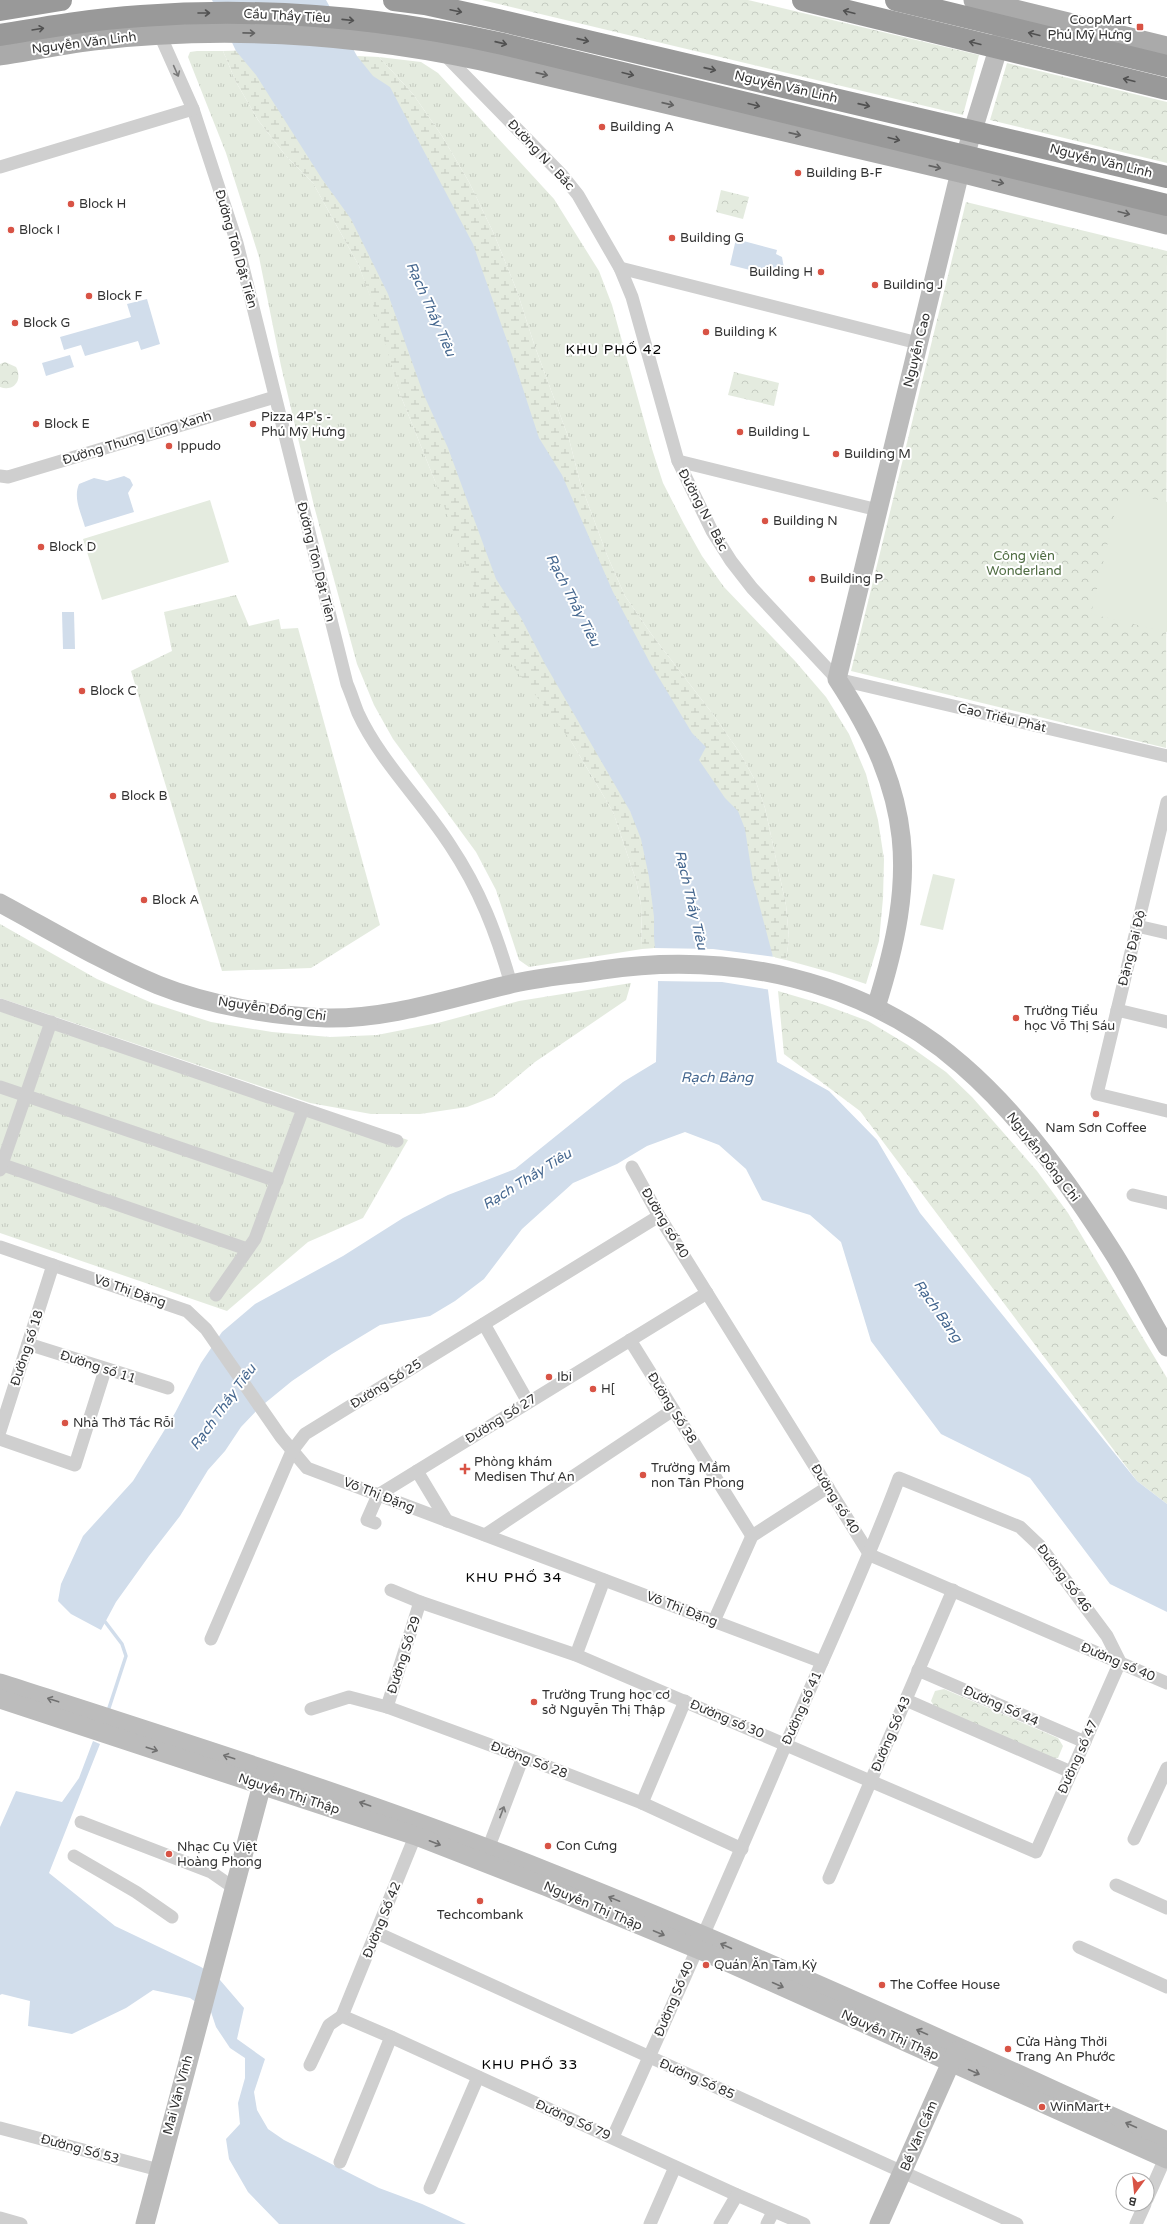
<svg xmlns="http://www.w3.org/2000/svg" width="1167" height="2224" viewBox="0 0 1167 2224" font-family="'Varela Round',sans-serif">
<defs>
<pattern id="grass-tufts" width="24" height="20" patternUnits="userSpaceOnUse"><rect width="24" height="20" fill="#e4ebdf"/><path d="M3 7l-1-3M5 7V3M7 7l1-3M15 17l-1-3M17 17v-4M19 17l1-3" fill="none" stroke="#c4cac0"/></pattern>
<pattern id="forest-crowns" width="20" height="18" patternUnits="userSpaceOnUse"><rect width="20" height="18" fill="#e4ebdf"/><path d="M2 6a3 3 0 1 1 6 0M12 15a3 3 0 1 1 6 0" fill="none" stroke="#c4cac0"/></pattern>
<pattern id="wetland-marsh" width="20" height="14" patternUnits="userSpaceOnUse"><rect width="20" height="14" fill="#e4ebdf"/><path d="M1 5h8M5 5V1M11 12h8M15 12V8" fill="none" stroke="#c4cac0"/></pattern>
</defs>
<rect width="100%" height="100%" fill="#fff"/>
<g fill="url(#grass-tufts)">
<polygon points="197,51 223,51 236,82 258,120 286,156 313,183 359,266 380,322 400,394 435,481 571,741 613,812 636,880 641,905 642,949 529,967 519,960 496,890 476,852 393,739 374,705 357,664 314,506 281,366 259,257 226,153 188,57 190,52"/>
<polygon points="379,57 421,62 438,73 554,199 599,271 612,305 652,449 663,483 684,524 702,556 724,587 795,661 826,697 849,734 866,774 878,820 884,859 883,898 879,941 866,984 833,973 786,960 789,939 786,905 765,808 756,782 740,753 712,713 652,635 625,596 607,555 580,482 569,439 534,344 517,291 494,234 469,182 442,136 413,94"/>
<polygon points="236,595 249,626 279,619 281,629 298,628 380,925 311,968 222,971 131,671 172,651 164,612"/>
<polygon points="0,924 97,979 152,1003 211,1022 272,1032 330,1037 377,1035 438,1023 519,1001 631,983 626,1000 535,1062 493,1097 467,1107 420,1114 371,1114 310,1103 0,998"/>
<polygon points="0,1000 408,1140 363,1218 308,1242 227,1311 0,1233"/>
</g>
<g fill="url(#forest-crowns)">
<polygon points="482,0 748,0 979,55 963,115"/>
<polygon points="1007,63 1167,102 1167,163 990,120"/>
<polygon points="721,190 749,197 743,219 716,212"/>
<polygon points="966,202 1167,251 1166,748 851,671"/>
<path d="M5,362L16,367C23,380 14,392 0,387V364Z"/>
<polygon points="734,372 779,383 774,406 728,395"/>
<polygon points="778,991 822,1004 868,1021 908,1045 946,1072 972,1097 1037,1171 1068,1213 1167,1378 1167,1504 1137,1481 860,1111 784,1054"/>
<polygon points="944,1689 1058,1738 1063,1746 1058,1758 1050,1758 936,1709 931,1701 935,1691"/>
</g>
<g fill="url(#wetland-marsh)">
<polygon points="260,50 336,179 661,877 655,948 642,949 641,905 636,880 613,812 571,741 505,656 475,591 435,481 400,394 378,319 359,266 313,183 286,156 258,120 236,82 223,51"/>
<polygon points="357,56 379,57 413,94 442,136 469,182 494,234 517,291 534,344 569,439 580,482 607,555 625,596 652,635 712,713 740,753 756,782 765,808 786,905 789,939 786,960 773,957"/>
</g>
<g fill="#e4ebdf">
<polygon points="1120,491 1167,502 1167,632 1091,614"/>
<polygon points="210,500 229,562 102,600 83,539"/>
<polygon points="933,874 955,879 943,930 920,925"/>
</g>
<g fill="#d1ddeb">
<polygon points="212,0 326,0 357,56 373,76 390,87 473,244 511,352 539,438 562,475 613,592 650,663 692,733 706,747 699,760 725,798 738,811 745,829 753,881 773,957 768,990 777,1062 829,1091 877,1140 920,1213 1137,1481 1167,1504 1167,1612 1110,1584 1030,1478 941,1434 871,1341 841,1242 810,1215 762,1200 746,1169 719,1145 685,1132 647,1146 617,1164 573,1183 522,1229 484,1279 455,1301 430,1316 380,1325 332,1354 292,1381 259,1408 241,1427 225,1451 208,1470 180,1516 149,1556 116,1602 101,1630 71,1614 58,1601 61,1584 83,1536 133,1481 175,1413 201,1363 222,1332 255,1304 343,1256 403,1218 448,1195 515,1169 623,1082 656,1062 658,982 654,937 654,917 649,877 641,839 630,811 545,664 521,618 496,579 448,448 423,393 388,294 351,219 322,179 256,75 236,51"/>
<polygon points="736,239 777,250 776,254 782,257 784,268 779,271 772,269 770,275 730,265"/>
<polygon points="147,299 160,344 141,350 138,341 85,356 81,345 64,350 60,337 131,317 127,304"/>
<polygon points="70,355 74,367 46,376 42,363"/>
<path d="M124,476L130,479L133,485L128,493L134,512L85,527C81,513 73,498 79,484L94,478L107,481Z"/>
<polygon points="62,612 74,612 75,649 63,649"/>
<polygon points="93,1741 100,1744 49,1873 115,1926 201,1967 220,1980 244,2008 237,2039 265,2059 254,2092 257,2110 268,2129 284,2140 379,2188 422,2204 466,2224 279,2224 248,2192 229,2159 226,2139 240,2124 238,2103 245,2078 245,2058 230,2048 216,2027 211,2012 190,1998 153,1990 126,2008 72,2034 28,2026 30,2001 2,1994 0,1995 0,1827 16,1791 62,1802 79,1778"/>
</g>
<polygon fill="#fff" points="653,948 713,949 775,957 771,990 722,982 656,981"/>
<g fill="none" stroke-linecap="round" stroke-linejoin="round">
<polyline stroke="#d1ddeb" stroke-width="3.5" points="103,1619 122,1644 126,1656 108,1711"/>
<g stroke="#cfcfcf" stroke-width="13">
<path d="M160,35L193,109L237,243L347,684C351,693 354,703 358,713C380,761 421,800 450,845C480,890 496,932 511,984"/>
<polyline points="443,53 562,175 578,195 620,268 632,297 678,461 712,531 731,561 752,588 837,679 1167,756"/>
<polyline points="0,167 193,109"/>
<polyline points="620,268 918,343"/>
<polyline points="678,461 878,510"/>
<polyline points="0,476 8,477 275,397"/>
<polyline points="1167,802 1097,1094 1167,1111"/>
<polyline points="1137,926 1167,933"/>
<polyline points="0,1005 397,1141"/>
<polyline points="1117,1010 1167,1022"/>
<polyline points="0,1087 277,1181"/>
<polyline points="0,1164 247,1249"/>
<polyline points="632,1167 659,1216 870,1555 1167,1683"/>
<polyline points="0,1170 51,1022"/>
<polyline points="1133,1195 1167,1203"/>
<polyline points="0,1247 187,1311 206,1329 281,1437 307,1468 822,1662"/>
<polyline points="216,1295 255,1239 303,1109"/>
<polyline points="484,1324 528,1402"/>
<polyline points="630,1340 752,1536"/>
<polyline points="28,1344 168,1388"/>
<polyline points="0,1431 53,1265"/>
<polyline points="0,1439 75,1465 105,1370"/>
<polyline points="417,1471 447,1521"/>
<polyline points="375,1523 367,1520 378,1495 707,1293"/>
<polyline points="485,1535 673,1410"/>
<path d="M391,1590L420,1602L576,1655L1036,1852L1120,1662L1107,1636L1040,1546L1020,1527L899,1478C865,1569 824,1656 786,1744C730,1876 672,2007 613,2137"/>
<polyline points="714,1621 752,1536 828,1487"/>
<polyline points="211,1639 292,1451 305,1434 659,1216"/>
<polyline points="576,1655 604,1580"/>
<polyline points="918,1670 1085,1742"/>
<polyline points="906,1700 1071,1772"/>
<polyline points="387,1707 420,1602"/>
<polyline points="311,1709 349,1697 387,1707 523,1757 642,1803 742,1849"/>
<polyline points="642,1803 685,1701"/>
<polyline points="81,1822 211,1872 234,1888"/>
<polyline points="1134,1839 1167,1768"/>
<polyline points="488,1849 523,1757"/>
<polyline points="74,1856 136,1892 172,1917"/>
<polyline points="829,1878 953,1590"/>
<polyline points="1116,1885 1167,1908"/>
<polyline points="377,1933 1017,2224"/>
<polyline points="1079,1947 1167,1987"/>
<polyline points="342,2016 391,2037 737,2195 804,2224"/>
<polyline points="342,2016 418,1829"/>
<polyline points="310,2065 329,2025 342,2016"/>
<polyline points="0,2128 159,2170"/>
<polyline points="340,2162 391,2037"/>
<polyline points="430,2188 478,2077"/>
<polyline points="1147,2199 1167,2154"/>
<polyline points="0,2218 21,2224"/>
<polyline points="650,2224 675,2167"/>
<polyline points="720,2224 737,2195"/>
<polyline points="767,2224 773,2212"/>
<polyline points="1136,2224 1145,2204"/>
</g>
<g stroke="#bcbcbc" stroke-width="19">
<path d="M0,903C52,931 103,962 158,985C208,1005 272,1016 326,1018C389,1019 447,999 507,985C538,977 571,975 602,970C730,951 864,979 962,1065C1022,1117 1070,1185 1112,1251C1132,1282 1148,1316 1167,1347"/>
<path d="M876,1007C918,875 914,796 837,679L960,172L1003,33"/>
<path d="M0,1683C186,1743 373,1802 554,1874C761,1956 964,2050 1167,2141"/>
<polyline points="0,1699 416,1836 547,1887 707,1953 1167,2159"/>
<polyline points="145,2224 265,1773"/>
<polyline points="879,2224 956,2051"/>
</g>
<g stroke="#aaa" stroke-width="21">
<polyline points="974,0 1167,47"/>
<path d="M0,55C31,50 62,44 93,40C221,25 354,33 481,60L960,172L1167,224"/>
</g>
<g stroke="#999" stroke-width="22">
<polyline points="394,0 425,4 498,20 1167,177"/>
<polyline points="803,0 1167,89"/>
<polyline points="896,0 1167,66"/>
<polyline points="0,10 61,0"/>
<path d="M0,35C47,27 94,19 141,16C261,7 386,18 503,44L1167,205"/>
</g>
</g>
<defs><path id="oneway-shaft" d="M-6 0H5M1.5-3L5.5 0L1.5 3" fill="none" stroke-width="1.6" stroke-linecap="round" stroke-linejoin="round"/></defs>
<g stroke="#515151">
<use href="#oneway-shaft" transform="translate(456 11) rotate(12)"/>
<use href="#oneway-shaft" transform="translate(849 12) rotate(-166)"/>
<use href="#oneway-shaft" transform="translate(204 13)"/>
<use href="#oneway-shaft" transform="translate(348 20) rotate(6)"/>
<use href="#oneway-shaft" transform="translate(38 29) rotate(-9)"/>
<use href="#oneway-shaft" transform="translate(1034 34) rotate(-166)"/>
<use href="#oneway-shaft" transform="translate(583 40) rotate(13)"/>
<use href="#oneway-shaft" transform="translate(501 43) rotate(13)"/>
<use href="#oneway-shaft" transform="translate(975 43) rotate(-166)"/>
<use href="#oneway-shaft" transform="translate(710 69) rotate(13)"/>
<use href="#oneway-shaft" transform="translate(628 74) rotate(14)"/>
<use href="#oneway-shaft" transform="translate(1129 80) rotate(-166)"/>
<use href="#oneway-shaft" transform="translate(754 105) rotate(14)"/>
<use href="#oneway-shaft" transform="translate(864 105) rotate(13)"/>
<use href="#oneway-shaft" transform="translate(894 139) rotate(14)"/>
</g>
<g stroke="#626262">
<use href="#oneway-shaft" transform="translate(249 33) rotate(1)"/>
<use href="#oneway-shaft" transform="translate(542 74) rotate(13)"/>
<use href="#oneway-shaft" transform="translate(668 104) rotate(13)"/>
<use href="#oneway-shaft" transform="translate(795 134) rotate(13)"/>
<use href="#oneway-shaft" transform="translate(935 167) rotate(13)"/>
<use href="#oneway-shaft" transform="translate(998 182) rotate(14)"/>
<use href="#oneway-shaft" transform="translate(1124 213) rotate(14)"/>
</g>
<g stroke="#797979">
<use href="#oneway-shaft" transform="translate(176 71) rotate(66)"/>
<use href="#oneway-shaft" transform="translate(502 1812) rotate(-69)"/>
</g>
<g stroke="#707070">
<use href="#oneway-shaft" transform="translate(53 1700) rotate(-162)"/>
<use href="#oneway-shaft" transform="translate(152 1749) rotate(18)"/>
<use href="#oneway-shaft" transform="translate(229 1757) rotate(-162)"/>
<use href="#oneway-shaft" transform="translate(365 1804) rotate(-161)"/>
<use href="#oneway-shaft" transform="translate(435 1843) rotate(21)"/>
<use href="#oneway-shaft" transform="translate(614 1899) rotate(-158)"/>
<use href="#oneway-shaft" transform="translate(659 1933) rotate(23)"/>
<use href="#oneway-shaft" transform="translate(726 1946) rotate(-156)"/>
<use href="#oneway-shaft" transform="translate(778 1985) rotate(24)"/>
<use href="#oneway-shaft" transform="translate(922 2032) rotate(-156)"/>
<use href="#oneway-shaft" transform="translate(974 2072) rotate(24)"/>
<use href="#oneway-shaft" transform="translate(1131 2125) rotate(-156)"/>
</g>
<g fill="#d85345" stroke="#fff" stroke-width="1.5">
<rect x="1136" y="23" width="8" height="8" rx="2"/>
<circle cx="602" cy="127" r="4"/>
<circle cx="798" cy="173" r="4"/>
<circle cx="71" cy="204" r="4"/>
<circle cx="11" cy="230" r="4"/>
<circle cx="672" cy="238" r="4"/>
<circle cx="821" cy="272" r="4"/>
<circle cx="875" cy="285" r="4"/>
<circle cx="89" cy="296" r="4"/>
<circle cx="15" cy="323" r="4"/>
<circle cx="706" cy="332" r="4"/>
<circle cx="36" cy="424" r="4"/>
<circle cx="253" cy="424" r="4"/>
<circle cx="740" cy="432" r="4"/>
<circle cx="169" cy="446" r="4"/>
<circle cx="836" cy="454" r="4"/>
<circle cx="765" cy="521" r="4"/>
<circle cx="41" cy="547" r="4"/>
<circle cx="812" cy="579" r="4"/>
<circle cx="82" cy="691" r="4"/>
<circle cx="113" cy="796" r="4"/>
<circle cx="144" cy="900" r="4"/>
<circle cx="1016" cy="1018" r="4"/>
<circle cx="1096" cy="1114" r="4"/>
<circle cx="549" cy="1377" r="4"/>
<circle cx="593" cy="1389" r="4"/>
<circle cx="65" cy="1423" r="4"/>
<path d="M463 1463h4v4h4v4h-4v4h-4v-4h-4v-4h4z"/>
<circle cx="643" cy="1475" r="4"/>
<circle cx="534" cy="1702" r="4"/>
<circle cx="548" cy="1846" r="4"/>
<circle cx="169" cy="1854" r="4"/>
<circle cx="480" cy="1901" r="4"/>
<circle cx="706" cy="1965" r="4"/>
<circle cx="882" cy="1985" r="4"/>
<circle cx="1008" cy="2049" r="4"/>
<circle cx="1042" cy="2107" r="4"/>
</g>
<g text-anchor="middle" dominant-baseline="central" stroke-width="4" stroke-linejoin="round" paint-order="stroke">
<g font-size="13" fill="#323232" stroke="#fff">
<text transform="translate(287 16) rotate(3)">Cầu Thầy Tiêu</text>
<text transform="translate(84 43) rotate(-7)">Nguyễn Văn Linh</text>
<text transform="translate(786 87) rotate(13)">Nguyễn Văn Linh</text>
<text transform="translate(541 155) rotate(47)">Đường N - Bắc</text>
<text transform="translate(1101 161) rotate(14)">Nguyễn Văn Linh</text>
<text transform="translate(236 249) rotate(74)">Đường Tôn Dật Tiên</text>
<text transform="translate(917 350) rotate(-76)">Nguyễn Cao</text>
<text transform="translate(137 438) rotate(-17)">Đường Thung Lũng Xanh</text>
<text transform="translate(703 510) rotate(62)">Đường N - Bắc</text>
<text transform="translate(316 562) rotate(76)">Đường Tôn Dật Tiên</text>
<text transform="translate(1002 718) rotate(13)">Cao Triều Phát</text>
<text transform="translate(1132 948) rotate(-76)">Đặng Đại Độ</text>
<text transform="translate(272 1009) rotate(8)">Nguyễn Đổng Chi</text>
<text transform="translate(1043 1157) rotate(52)">Nguyễn Đổng Chi</text>
<text transform="translate(665 1223) rotate(59)">Đường số 40</text>
<text transform="translate(130 1291) rotate(19)">Võ Thị Đặng</text>
<text transform="translate(27 1348) rotate(-72)">Đường số 18</text>
<text transform="translate(98 1367) rotate(18)">Đường số 11</text>
<text transform="translate(386 1384) rotate(-32)">Đường Số 25</text>
<text transform="translate(672 1408) rotate(58)">Đường Số 38</text>
<text transform="translate(501 1419) rotate(-32)">Đường Số 27</text>
<text transform="translate(379 1495) rotate(21)">Võ Thị Đặng</text>
<text transform="translate(835 1499) rotate(58)">Đường số 40</text>
<text transform="translate(1064 1578) rotate(53)">Đường Số 46</text>
<text transform="translate(682 1609) rotate(21)">Võ Thị Đặng</text>
<text transform="translate(404 1655) rotate(-72)">Đường Số 29</text>
<text transform="translate(1118 1662) rotate(23)">Đường số 40</text>
<text transform="translate(1001 1706) rotate(24)">Đường Số 44</text>
<text transform="translate(802 1708) rotate(-66)">Đường số 41</text>
<text transform="translate(727 1719) rotate(23)">Đường số 30</text>
<text transform="translate(891 1734) rotate(-67)">Đường Số 43</text>
<text transform="translate(1078 1757) rotate(-66)">Đường số 47</text>
<text transform="translate(529 1760) rotate(21)">Đường Số 28</text>
<text transform="translate(289 1794) rotate(18)">Nguyễn Thị Thập</text>
<text transform="translate(593 1906) rotate(23)">Nguyễn Thị Thập</text>
<text transform="translate(382 1920) rotate(-68)">Đường Số 42</text>
<text transform="translate(674 1999) rotate(-67)">Đường Số 40</text>
<text transform="translate(890 2035) rotate(24)">Nguyễn Thị Thập</text>
<text transform="translate(697 2079) rotate(24)">Đường Số 85</text>
<text transform="translate(178 2095) rotate(-75)">Mai Văn Vĩnh</text>
<text transform="translate(573 2120) rotate(24)">Đường Số 79</text>
<text transform="translate(919 2136) rotate(-67)">Bế Văn Cấm</text>
<text transform="translate(80 2149) rotate(15)">Đường Số 53</text>
</g>
<g font-size="13" fill="#323232" stroke="#fff" text-anchor="start">
<text x="1132" y="20" text-anchor="end">CoopMart<tspan x="1132" dy="15">Phú Mỹ Hưng</tspan></text>
<text x="610" y="127">Building A</text>
<text x="806" y="173">Building B-F</text>
<text x="79" y="204">Block H</text>
<text x="19" y="230">Block I</text>
<text x="680" y="238">Building G</text>
<text x="813" y="272" text-anchor="end">Building H</text>
<text x="883" y="285">Building J</text>
<text x="97" y="296">Block F</text>
<text x="23" y="323">Block G</text>
<text x="714" y="332">Building K</text>
<text x="261" y="417">Pizza 4P's -<tspan x="261" dy="15">Phú Mỹ Hưng</tspan></text>
<text x="44" y="424">Block E</text>
<text x="748" y="432">Building L</text>
<text x="177" y="446">Ippudo</text>
<text x="844" y="454">Building M</text>
<text x="773" y="521">Building N</text>
<text x="49" y="547">Block D</text>
<text x="820" y="579">Building P</text>
<text x="90" y="691">Block C</text>
<text x="121" y="796">Block B</text>
<text x="152" y="900">Block A</text>
<text x="1024" y="1011">Trường Tiểu<tspan x="1024" dy="15">học Vỗ Thị Sáu</tspan></text>
<text x="1096" y="1128" text-anchor="middle">Nam Sơn Coffee</text>
<text x="557" y="1377">Ibi</text>
<text x="601" y="1389">H[</text>
<text x="73" y="1423">Nhà Thờ Tắc Rỗi</text>
<text x="474" y="1462">Phòng khám<tspan x="474" dy="15">Medisen Thư An</tspan></text>
<text x="651" y="1468">Trường Mầm<tspan x="651" dy="15">non Tân Phong</tspan></text>
<text x="542" y="1695">Trường Trung học cơ<tspan x="542" dy="15">sở Nguyễn Thị Thập</tspan></text>
<text x="556" y="1846">Con Cưng</text>
<text x="177" y="1847">Nhạc Cụ Việt<tspan x="177" dy="15">Hoàng Phong</tspan></text>
<text x="480" y="1915" text-anchor="middle">Techcombank</text>
<text x="714" y="1965">Quán Ăn Tam Kỳ</text>
<text x="890" y="1985">The Coffee House</text>
<text x="1016" y="2042">Cửa Hàng Thời<tspan x="1016" dy="15">Trang An Phước</tspan></text>
<text x="1050" y="2107">WinMart+</text>
</g>
<g font-size="13" fill="#4f6c42" stroke="#fff">
<text x="1024" y="556">Công viên<tspan x="1024" dy="15">Wonderland</tspan></text>
</g>
<g font-size="14" font-style="italic" fill="#45678f" stroke="#fff">
<text transform="translate(431 309) rotate(66)">Rạch Thầy Tiêu</text>
<text transform="translate(573 600) rotate(63)">Rạch Thầy Tiêu</text>
<text transform="translate(691 900) rotate(77)">Rạch Thầy Tiêu</text>
<text x="717" y="1077">Rạch Bàng</text>
<text transform="translate(527 1179) rotate(-32)">Rạch Thầy Tiêu</text>
<text transform="translate(938 1311) rotate(55)">Rạch Bàng</text>
<text transform="translate(223 1407) rotate(-54)">Rạch Thầy Tiêu</text>
</g>
<g font-size="14" letter-spacing="1" fill="#000" stroke="#fff">
<text x="614" y="349">KHU PHỐ 42</text>
<text x="514" y="1577">KHU PHỐ 34</text>
<text x="530" y="2064">KHU PHỐ 33</text>
</g>
</g>
<g transform="translate(1135 2192) rotate(195)"><circle r="19" fill="#ffffff" stroke="#adadad"/>
<path d="M0-3L7 15L0 10L-7 15Z" fill="#d85345"/>
<text y="-6" font-size="11" font-weight="bold" text-anchor="middle" fill="#323232">B</text>
</g>
</svg>
